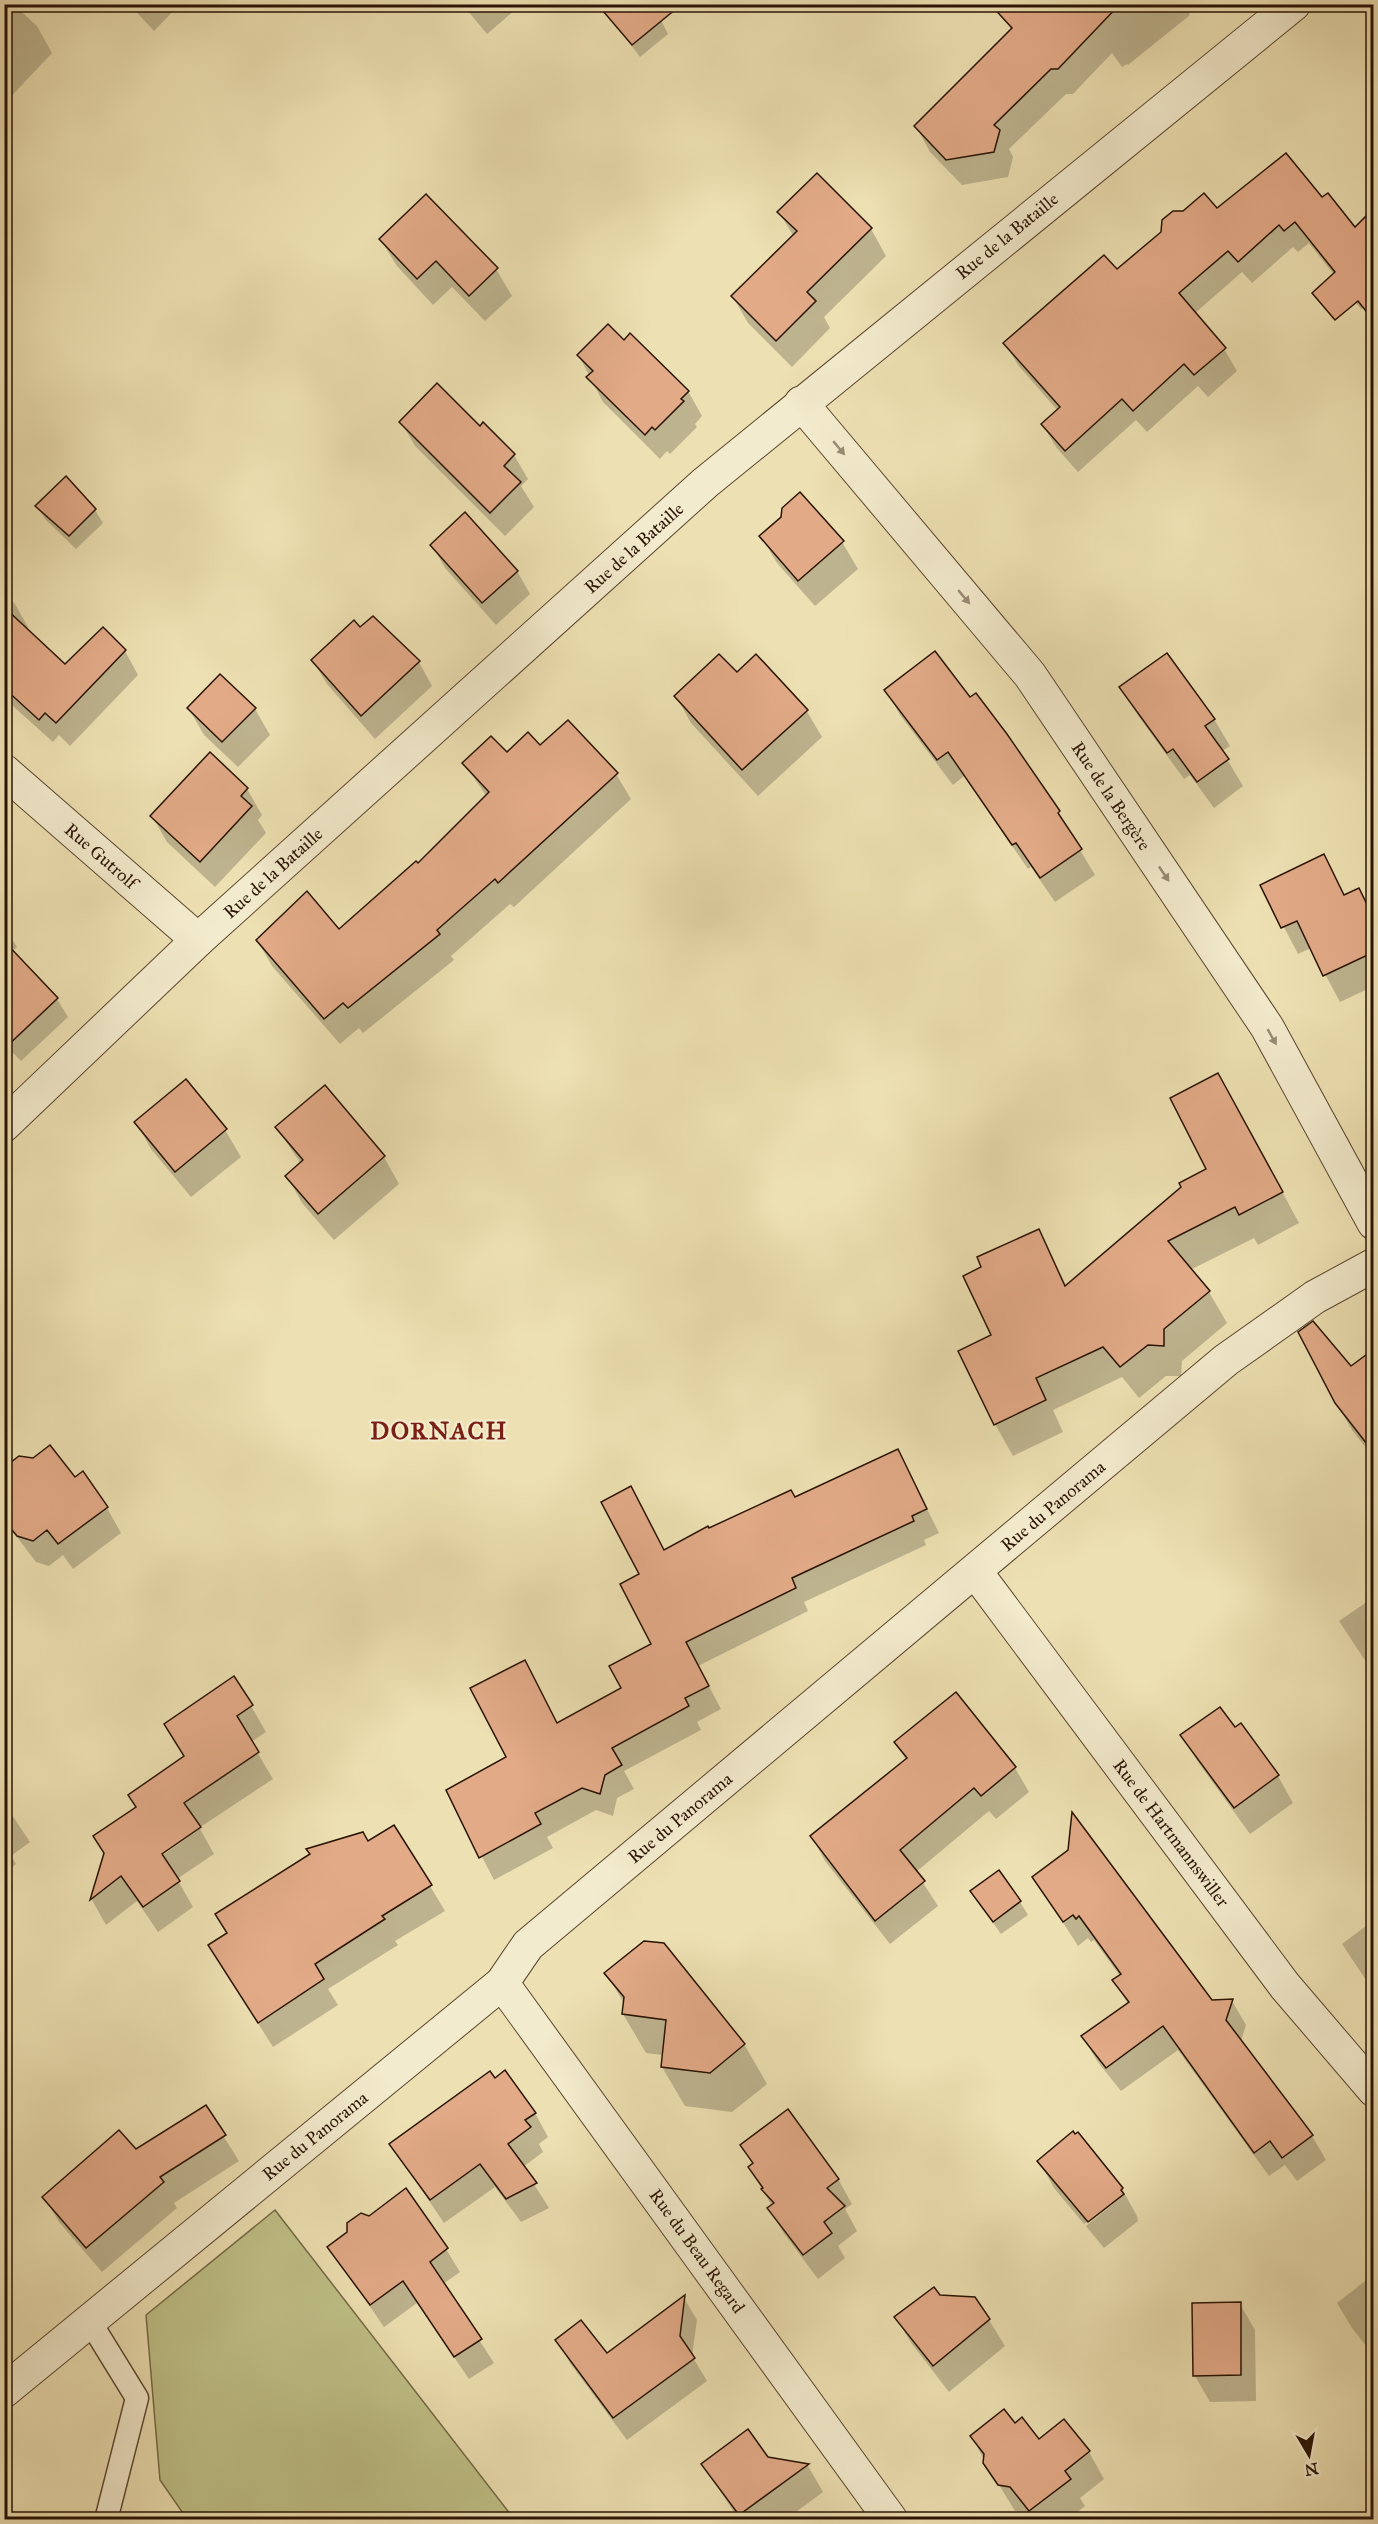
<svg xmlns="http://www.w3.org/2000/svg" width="1378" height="2524" viewBox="0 0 1378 2524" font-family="'IM FELL Great Primer',serif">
<rect width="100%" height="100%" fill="#ede0b2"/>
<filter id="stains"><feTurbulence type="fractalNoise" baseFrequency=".00333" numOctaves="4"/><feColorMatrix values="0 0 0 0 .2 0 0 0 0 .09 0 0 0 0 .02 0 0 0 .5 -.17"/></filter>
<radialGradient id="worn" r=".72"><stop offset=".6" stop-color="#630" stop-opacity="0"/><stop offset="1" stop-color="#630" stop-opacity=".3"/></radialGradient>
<polygon fill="#bfc087" stroke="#746a46" stroke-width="1.5" points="275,2210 514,2519 187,2519 160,2480 146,2315"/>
<g fill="#0003">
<polygon points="4,4 13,4 37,26 52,53 4,104"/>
<polygon points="129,4 180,4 154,31"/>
<polygon points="462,4 522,4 487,34"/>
<polygon points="1005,4 1184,4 1190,15 1128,65 1127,64 1122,67 1112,53 1073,94 1066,94 1009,149 1013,157 1008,177 962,185 930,152 916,126 1012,31 1004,17"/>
<polygon points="609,16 661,20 668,34 640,57"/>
<polygon points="1286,155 1374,297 1361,309 1309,243 1298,252 1293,247 1252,283 1242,272 1194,314 1224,349 1237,371 1208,397 1198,386 1147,432 1136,420 1078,472 1056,447 1043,425 1058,411 1018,365 1005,343 1217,210"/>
<polygon points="817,175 871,229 886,256 824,317 830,328 792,367 748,323 733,297 794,237 779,212"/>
<polygon points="381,240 496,269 512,296 485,321 452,287 433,305 397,266"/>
<polygon points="624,342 688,391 702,416 695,424 697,427 670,454 667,451 660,459 603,402 579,356"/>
<polygon points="401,422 480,428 514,455 528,479 521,486 534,507 505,536 415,446"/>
<polygon points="66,478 95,510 103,523 76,549 45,519 37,506"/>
<polygon points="783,518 842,542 858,569 815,606 777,563 761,536"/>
<polygon points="432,545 517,571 530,594 496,625 445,568"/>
<polygon points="4,594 15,604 28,627 26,629 65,666 103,630 125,651 138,675 70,746 59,735 53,742 4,698"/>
<polygon points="373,618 419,662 432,686 375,739 327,684 313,661"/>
<polygon points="737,675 806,710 822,737 758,796 691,723 676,696"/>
<polygon points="220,676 255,709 270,735 238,767 204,735 189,709"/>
<polygon points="1121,688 1214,719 1230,746 1222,751 1243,786 1214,808 1190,775 1184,779 1137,714"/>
<polygon points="886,690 1080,850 1095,875 1055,902 1031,867 1028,869 964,776 953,785 900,715"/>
<polygon points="540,747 616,774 631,799 514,907 510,904 451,956 454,960 363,1033 359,1028 340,1044 272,966 257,940 338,931 418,865 487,797 464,763"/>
<polygon points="210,755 247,789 262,815 258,820 266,833 215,887 167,842 152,816"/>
<polygon points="1323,856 1345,896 1358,890 1374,916 1374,986 1340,1002 1311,948 1298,954 1262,885"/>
<polygon points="4,927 17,947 12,951 57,999 68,1017 21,1061 4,1044"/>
<polygon points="324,1087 384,1157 399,1184 334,1240 302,1203 287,1176 301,1164 277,1128"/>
<polygon points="1236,1106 1299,1223 1258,1245 1254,1238 1190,1270 1209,1292 1227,1323 1182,1361 1181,1376 1166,1376 1139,1398 1122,1377 1053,1410 1063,1432 1013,1456 995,1424 993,1335 983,1268 1038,1231 1067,1287 1208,1170"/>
<polygon points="136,1122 225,1130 241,1157 191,1197 151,1149"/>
<polygon points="1374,1351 1374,1458 1352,1430 1336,1402 1351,1368"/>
<polygon points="898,1451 939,1533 924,1540 926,1545 804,1602 808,1611 698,1666 721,1709 697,1722 701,1730 624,1771 634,1789 617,1798 613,1816 596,1810 547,1837 553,1848 494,1880 448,1791 508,1758 537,1685 558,1724 623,1689 653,1645 641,1574 664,1551 708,1530 794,1499"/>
<polygon points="6,1479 74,1479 107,1508 121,1533 73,1569 63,1555 49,1566 36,1562 4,1520"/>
<polygon points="1374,1597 1374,1674 1339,1621"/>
<polygon points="956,1694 1015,1768 1029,1792 996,1819 989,1811 916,1872 938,1906 890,1944 825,1861 812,1837 907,1761 896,1742"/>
<polygon points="251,1706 266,1732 251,1742 273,1779 155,1857 156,1860 200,1829 214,1854 177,1879 193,1907 158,1932 137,1901 106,1925 92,1900 105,1855 137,1808 185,1756 166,1725"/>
<polygon points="1234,1729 1278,1776 1293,1803 1250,1834 1198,1762 1182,1736"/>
<polygon points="4,1803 30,1842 11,1856 16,1864 5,1873 13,1886 4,1893"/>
<polygon points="368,1843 430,1886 445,1911 395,1941 398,1945 328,1989 338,2005 273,2047 225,1971"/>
<polygon points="1034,1877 1212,2002 1232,2001 1246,2025 1241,2041 1312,2136 1326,2160 1297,2181 1285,2165 1269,2176 1178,2050 1121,2091 1097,2061 1083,2037 1128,2004 1114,1981 1120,1976 1094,1940 1091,1942 1088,1938 1078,1946"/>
<polygon points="971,1892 1020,1902 1028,1915 1001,1934"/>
<polygon points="1374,1920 1374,1992 1342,1944"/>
<polygon points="606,1973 744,2044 767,2084 732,2112 685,2106 662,2067 663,2055 646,2053 623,2014 625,2005"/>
<polygon points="495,2080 535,2113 548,2137 539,2144 543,2152 523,2167 549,2208 521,2222 495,2187 444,2223 391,2145"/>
<polygon points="205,2107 239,2161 174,2203 177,2208 102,2272 59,2222 44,2197 136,2151"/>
<polygon points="1078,2134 1122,2189 1137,2216 1138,2221 1104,2248 1086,2226 1124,2195 1122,2193 1084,2224 1054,2188 1039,2161"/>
<polygon points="742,2146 838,2179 852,2204 845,2209 857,2231 838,2246 845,2258 818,2279 783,2232 769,2208 772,2206 750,2168 753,2165"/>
<polygon points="348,2232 446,2249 460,2272 443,2284 494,2363 469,2379 417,2303 384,2327 329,2247"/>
<polygon points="1374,2274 1374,2356 1352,2328 1337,2303"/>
<polygon points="940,2296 989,2320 1005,2346 949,2392 912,2344 896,2318"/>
<polygon points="684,2298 697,2320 692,2356 707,2381 627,2440 570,2363 557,2340 606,2355"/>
<polygon points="1240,2304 1255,2330 1256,2401 1210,2402 1195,2376"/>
<polygon points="1064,2421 1089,2452 1104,2479 1080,2498 1085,2506 1067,2520 1032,2520 1027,2513 1015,2511 985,2462 972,2436 1014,2425 1039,2441"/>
<polygon points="767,2458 808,2466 823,2492 785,2520 739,2520 703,2464"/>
<polygon points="1324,2515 1328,2520 1318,2520"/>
</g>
<g fill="#e2aa87" stroke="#291304" stroke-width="1.5">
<polygon points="597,4 682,4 632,45"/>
<polygon points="990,4 1120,4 1058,69 1051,69 994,125 1000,130 994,152 946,160 914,126 1012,28"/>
<polygon points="1286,153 1322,197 1328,193 1355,227 1374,208 1374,321 1358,301 1335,320 1312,293 1335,272 1295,222 1284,231 1279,225 1238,262 1228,251 1179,293 1226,348 1194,375 1184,364 1133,411 1122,399 1065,451 1041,424 1060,407 1003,343 1104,255 1117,269 1161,232 1162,220 1173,211 1183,211 1204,193 1217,208"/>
<polygon points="817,173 872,228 807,292 816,301 776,341 731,296 797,231 777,212"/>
<polygon points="426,194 498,268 469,296 436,261 417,279 379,239"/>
<polygon points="608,324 624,340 630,333 689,391 681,399 684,401 655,430 652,427 645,435 586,377 593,371 577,355"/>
<polygon points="437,383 480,426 483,422 515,454 504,466 521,482 490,513 399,422"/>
<polygon points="66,476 96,509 69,536 35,506"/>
<polygon points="800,492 844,541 798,581 759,536 781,517 782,508"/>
<polygon points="465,512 518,571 482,603 430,545"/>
<polygon points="4,607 65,664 103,627 126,650 56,723 45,713 39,720 4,688"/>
<polygon points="373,616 420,661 361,716 311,660 354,620 360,627"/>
<polygon points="935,651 970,697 976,693 1007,734 1060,811 1058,813 1082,849 1040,878 1016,843 1012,845 948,752 937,760 884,690"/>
<polygon points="1167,653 1215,719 1205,726 1229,759 1197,782 1173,749 1167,753 1119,687"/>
<polygon points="719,654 737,672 756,654 808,710 742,770 674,696"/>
<polygon points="220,674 256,708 222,742 187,708"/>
<polygon points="568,720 618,773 498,883 495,879 437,930 440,934 348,1008 343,1003 324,1019 256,940 307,891 339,929 416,861 418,863 489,792 462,763 491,736 507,752 528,732 540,745"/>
<polygon points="210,752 248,788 241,796 252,806 200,862 150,816"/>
<polygon points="1324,854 1344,895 1359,888 1374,919 1374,952 1323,976 1297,921 1281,928 1260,885"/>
<polygon points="4,941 58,998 4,1049"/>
<polygon points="1218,1073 1283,1192 1239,1215 1235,1207 1168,1241 1210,1291 1164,1329 1164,1346 1148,1345 1120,1367 1103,1347 1036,1378 1046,1400 994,1425 958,1351 991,1335 963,1276 981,1267 977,1257 1039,1229 1065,1286 1181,1187 1179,1183 1206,1169 1170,1098"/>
<polygon points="186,1079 227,1129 175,1172 134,1122"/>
<polygon points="325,1085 385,1156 318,1214 285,1176 303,1160 275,1127"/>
<polygon points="1313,1321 1351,1366 1374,1349 1374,1453 1335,1403 1298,1332"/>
<polygon points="50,1445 75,1477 83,1471 108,1507 58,1544 47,1530 33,1541 17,1536 4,1520 6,1466 19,1456 33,1458"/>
<polygon points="898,1449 927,1509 912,1516 914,1521 792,1578 796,1588 686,1642 709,1686 685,1698 689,1706 612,1748 622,1765 605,1775 600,1794 582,1788 535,1813 541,1824 479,1858 446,1790 506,1757 470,1688 525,1660 557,1723 621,1688 609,1666 651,1644 620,1584 639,1574 601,1502 631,1486 664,1550 708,1526 709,1528 791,1490 795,1497"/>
<polygon points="234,1676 253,1705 237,1716 259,1752 184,1803 201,1827 162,1854 180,1881 143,1907 121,1876 90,1900 104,1853 93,1836 136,1807 128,1795 184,1756 164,1724"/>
<polygon points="956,1692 1016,1767 981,1796 974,1788 900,1850 925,1881 875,1921 810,1836 907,1758 894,1742"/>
<polygon points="1220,1707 1235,1727 1241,1723 1279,1775 1234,1808 1180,1735"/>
<polygon points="1072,1812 1212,2000 1233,1999 1226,2020 1313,2135 1282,2158 1270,2141 1254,2153 1163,2026 1106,2068 1081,2036 1129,2002 1112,1980 1121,1974 1079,1916 1076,1919 1073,1915 1063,1922 1032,1877 1068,1850"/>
<polygon points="394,1825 432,1885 382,1916 385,1919 315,1964 324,1979 258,2023 208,1945 227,1933 215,1914 310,1854 306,1849 363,1832 368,1841"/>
<polygon points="999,1870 1021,1901 993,1922 970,1891"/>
<polygon points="644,1941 664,1943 745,2044 710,2073 661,2067 666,2020 622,2014 624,1997 604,1973"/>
<polygon points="505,2070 536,2113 525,2120 531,2127 508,2144 537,2183 506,2199 480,2164 430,2200 389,2144 490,2071 495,2078"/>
<polygon points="206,2105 226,2135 160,2177 164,2182 86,2248 42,2197 119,2130 136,2149"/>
<polygon points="788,2109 839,2179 827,2188 845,2206 824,2222 832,2233 803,2255 767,2208 774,2203 761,2189 763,2188 748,2167 753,2163 740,2145"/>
<polygon points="1073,2131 1075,2134 1078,2132 1123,2188 1121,2190 1124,2194 1088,2222 1037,2161"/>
<polygon points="406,2188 448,2248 430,2262 482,2339 454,2357 403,2281 370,2305 327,2247 347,2232 347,2223 361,2213 369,2216"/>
<polygon points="934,2287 940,2295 975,2297 990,2319 933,2366 894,2317"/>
<polygon points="685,2295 680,2336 695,2358 613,2418 555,2340 581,2320 607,2353"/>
<polygon points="1241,2302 1241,2375 1193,2376 1192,2303"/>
<polygon points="1004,2409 1015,2423 1022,2417 1039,2439 1064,2419 1090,2451 1065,2471 1071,2479 1029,2511 1010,2487 998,2485 983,2463 984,2454 970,2436"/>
<polygon points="748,2429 768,2457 809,2464 739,2515 701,2464"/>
</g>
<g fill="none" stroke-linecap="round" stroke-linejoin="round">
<g stroke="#5a4630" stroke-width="25">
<polyline id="service" points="89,2320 137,2398 106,2520"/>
</g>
<g stroke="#5a4630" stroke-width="35">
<g id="minor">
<polyline points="801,403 1030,675 1267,1027 1374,1223"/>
<polyline points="4,771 198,940"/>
<polyline points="4,1125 198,940 705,483 1294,4"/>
<polyline points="975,1571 1285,1986 1374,2090"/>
<polyline points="502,1983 891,2520"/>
<polyline points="4,2391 502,1983 528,1945 1226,1360 1315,1297 1374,1265"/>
</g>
</g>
<use href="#service" stroke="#f3ebcd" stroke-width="22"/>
<use href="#minor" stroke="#f3ebcd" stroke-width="33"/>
</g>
<defs><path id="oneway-solid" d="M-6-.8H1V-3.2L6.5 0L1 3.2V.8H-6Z" transform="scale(1.5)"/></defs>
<g fill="#988a73">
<use href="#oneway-solid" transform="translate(839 448) rotate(50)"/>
<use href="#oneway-solid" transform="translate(964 597) rotate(50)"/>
<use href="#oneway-solid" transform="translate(1164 874) rotate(56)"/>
<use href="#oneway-solid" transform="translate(1272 1037) rotate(61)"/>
</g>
<g text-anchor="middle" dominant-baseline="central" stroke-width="4.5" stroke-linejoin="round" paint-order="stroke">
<g font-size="18" fill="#291304" stroke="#f3ebcd">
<text transform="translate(1007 236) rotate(-39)">Rue de la Bataille</text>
<text transform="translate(634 548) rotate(-42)">Rue de la Bataille</text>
<text transform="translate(1111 796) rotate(56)">Rue de la Bergère</text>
<text transform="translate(101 856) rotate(41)">Rue Gutrolf</text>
<text transform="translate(273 873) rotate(-42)">Rue de la Bataille</text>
<text transform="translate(1053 1506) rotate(-40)">Rue du Panorama</text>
<text transform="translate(680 1818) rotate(-40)">Rue du Panorama</text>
<text transform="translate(1171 1833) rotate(53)">Rue de Hartmannswiller</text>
<text transform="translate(315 2136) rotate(-39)">Rue du Panorama</text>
<text transform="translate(697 2251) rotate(54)">Rue du Beau Regard</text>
</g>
<g font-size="24" font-weight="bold" letter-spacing="1.5" fill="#7a1f14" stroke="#f3ebcd">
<text x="439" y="1431">DORNACH</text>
</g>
</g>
<rect width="1378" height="2524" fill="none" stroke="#ede0b2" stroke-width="24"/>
<rect x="6" y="6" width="1366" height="2512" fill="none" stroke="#291304" stroke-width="3"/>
<rect x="12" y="12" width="1354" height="2500" fill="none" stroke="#291304" stroke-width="1.5"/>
<g transform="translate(1309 2455) rotate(170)" stroke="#f3ebcd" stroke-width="4.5" paint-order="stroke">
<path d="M0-4.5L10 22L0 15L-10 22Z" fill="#291304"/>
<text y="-9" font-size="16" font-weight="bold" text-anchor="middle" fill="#291304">N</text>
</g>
<rect width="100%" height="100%" filter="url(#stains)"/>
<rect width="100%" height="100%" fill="url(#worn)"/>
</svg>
